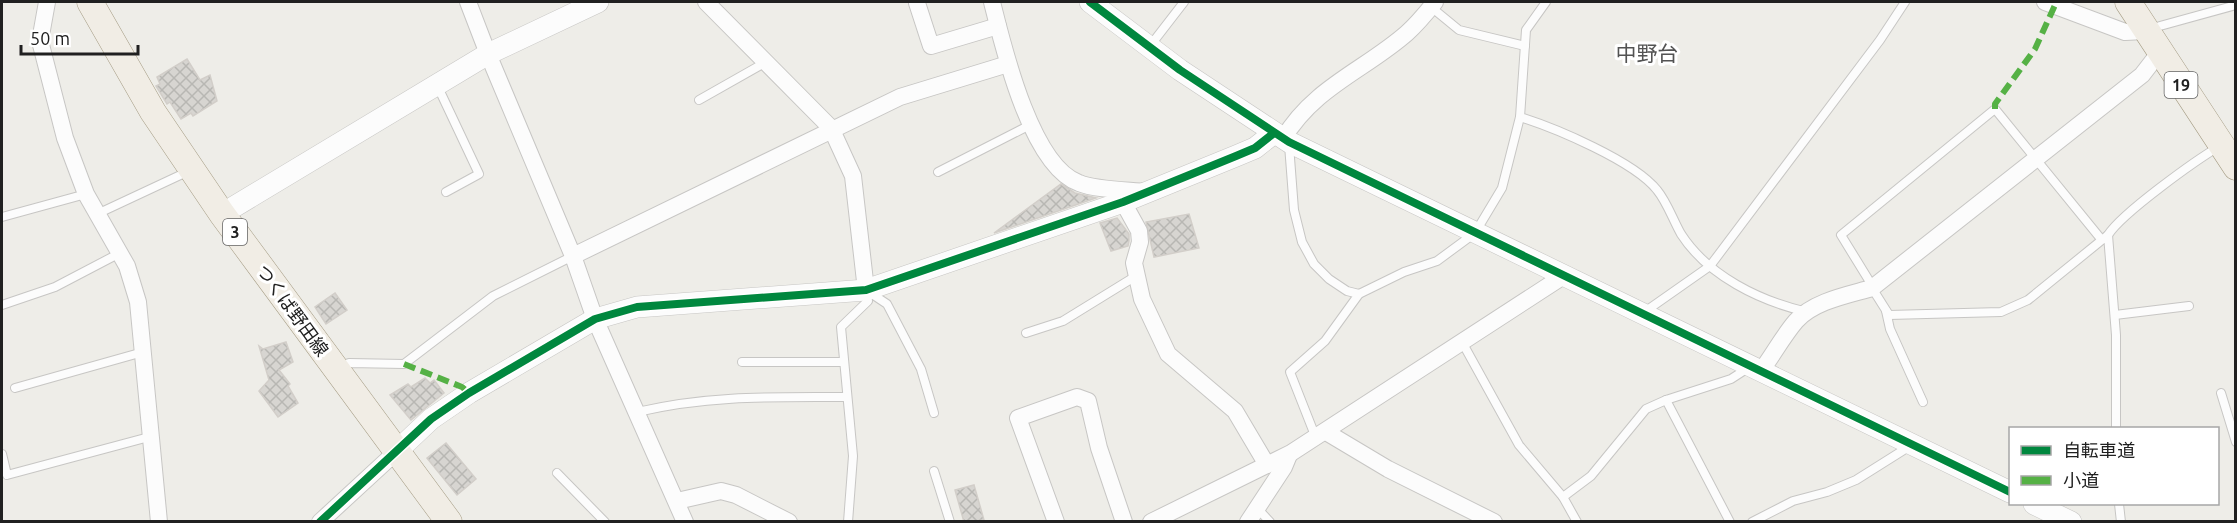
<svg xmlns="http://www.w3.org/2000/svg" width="2237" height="523" viewBox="0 0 2237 523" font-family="Ubuntu,'Noto Sans JP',sans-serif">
<defs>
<pattern id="building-cross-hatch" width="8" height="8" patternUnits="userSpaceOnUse" patternTransform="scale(1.5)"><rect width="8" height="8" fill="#d7d5d1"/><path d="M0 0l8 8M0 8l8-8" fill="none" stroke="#b8b7b3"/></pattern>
</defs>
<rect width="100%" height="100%" fill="#eeede8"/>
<g fill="url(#building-cross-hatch)" stroke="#d2cec9" stroke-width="1.5">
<polygon points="187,59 200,80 210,75 217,101 193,116 191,113 181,119 170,102 167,104 156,86 160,84 157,77"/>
<polygon points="1061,184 1075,193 1096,198 994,233"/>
<polygon points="1189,214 1199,248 1154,257 1146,222"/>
<polygon points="1117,218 1129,234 1129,241 1128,246 1111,251 1100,223"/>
<polygon points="335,293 347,310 326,324 315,307"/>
<polygon points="286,342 293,362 279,370 290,384 288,386 298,403 278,417 259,391 269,380 259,346 263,349"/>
<polygon points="425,378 430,383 434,380 444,393 411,420 390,395 408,384 411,387"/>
<polygon points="446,443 476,479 457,495 427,458"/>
<polygon points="974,485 984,520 964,522 955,490"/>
</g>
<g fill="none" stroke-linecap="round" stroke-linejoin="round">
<g stroke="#c7c6c4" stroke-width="10">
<g id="service">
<polyline points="1431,7 1459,30 1525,46"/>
<polyline points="2149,29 2236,5"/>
<polyline points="1150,46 1184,2"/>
<polyline points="437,85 479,174 446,192"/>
<polyline points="699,100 766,62"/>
<path d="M1520,117C1555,128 1634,161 1657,190C1667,202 1673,220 1681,234C1708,276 1760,301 1807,312"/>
<polyline points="1289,145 1294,210 1302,242 1314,264 1329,279 1347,291 1359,294 1404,272 1437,261 1475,233 1502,188 1520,117 1526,30 1546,2"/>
<polyline points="938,172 1030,125"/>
<polyline points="97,214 189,171"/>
<polyline points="2,217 86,194"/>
<path d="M2108,235C2122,213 2196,160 2220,146"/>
<polyline points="1873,287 1841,235 1995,109 2101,239"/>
<polyline points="1872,288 1889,315 2001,312 2028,300 2108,235 2116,335 2116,428"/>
<polyline points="869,292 887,304 921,369 934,413"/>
<polyline points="2,305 55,287 120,253"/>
<polyline points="1886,311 1890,329 1923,402"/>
<polyline points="1643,313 1710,266 1880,40 1905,2"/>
<polyline points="2115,315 2189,306"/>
<polyline points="1026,333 1063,321 1136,276"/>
<polyline points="1462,342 1519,445 1563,497"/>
<polyline points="742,362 843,362"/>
<polyline points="339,366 349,363 404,364 493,296 573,256"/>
<polyline points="15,388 143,352"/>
<polyline points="2221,393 2236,442"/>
<polyline points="1666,400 1730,522"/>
<path d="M637,412C709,395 774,397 847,397"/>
<polyline points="1316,438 1290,372 1325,341 1359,294"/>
<polyline points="2,454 7,475 149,437"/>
<polyline points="934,471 950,522"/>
<polyline points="557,473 605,522"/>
<polyline points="2119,504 2121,522"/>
<polyline points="1258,509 1270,522"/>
<polyline points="848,522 853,456 841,327 868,301 866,291"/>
<polyline points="1577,522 1563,497 1591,476 1646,409 1666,400 1731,379 1748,368"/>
<polyline points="1752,522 1793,501 1827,492 1856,480 1910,446"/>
</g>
</g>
<g stroke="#c7c6c4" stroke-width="18">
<g id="minor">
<polyline points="47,2 40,41 65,138 86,194 127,266 138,302 159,522"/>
<polyline points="468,2 488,54 573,256 595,319 685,522"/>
<polyline points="706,2 831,128 853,176 866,290"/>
<path d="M992,2C1003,46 1031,166 1079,183C1096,190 1127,190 1147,192"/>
<polyline points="2045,2 2125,32 2145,31"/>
<polyline points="917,3 931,46 998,26"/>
<path d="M1283,139C1314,87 1365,70 1407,33C1417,24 1427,12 1435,2"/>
<polyline points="1123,202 1139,231 1140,242 1134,263 1142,299 1168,354 1235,411 1267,465"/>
<polyline points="573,256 900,97 1008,64"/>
<path d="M1761,371C1773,355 1783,336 1796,321C1814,301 1848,295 1872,288L2142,75L2159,53"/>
<polyline points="1326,432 1388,469 1494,522"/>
<polyline points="677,501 721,491 736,495 789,522"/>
<polyline points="320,522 396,452"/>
<polyline points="1056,522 1018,418 1077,397 1088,401 1099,448 1124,522"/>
<polyline points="1151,522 1291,453 1565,275"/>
<polyline points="1248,522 1284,467 1289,455"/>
</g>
</g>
<g stroke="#c7c6c4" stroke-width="22">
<g id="tertiary">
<polyline points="1090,2 1180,70 1289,142 2010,492"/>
<polyline points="222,214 488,54 598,2"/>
<polyline points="396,452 431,419 469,393 595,319 637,307 866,290 1123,202 1236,156 1255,148 1274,133"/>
<polyline points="2034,504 2071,522"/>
</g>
</g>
<g stroke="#a59c84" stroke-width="27">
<g id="primary">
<polyline points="90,2 153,112 222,214 449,522"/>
<polyline points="2128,2 2236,167"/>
</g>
</g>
<use href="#service" stroke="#fcfcfc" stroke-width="8"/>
<use href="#minor" stroke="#fcfcfc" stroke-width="16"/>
<use href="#tertiary" stroke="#fcfcfc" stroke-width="21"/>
<use href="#primary" stroke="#f1ede5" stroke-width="26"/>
<g stroke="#55b145" stroke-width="6" stroke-dasharray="12 6" stroke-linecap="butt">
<polyline points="1995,109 1995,104 2035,49 2055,5"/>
<polyline points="404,364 462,387 469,393"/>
</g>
<g stroke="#fff" stroke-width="11">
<g id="cycleway">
<polyline points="1090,2 1180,70 1289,142 2010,492"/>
<polyline points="320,522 431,419 469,393 595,319 637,307 866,290 1123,202 1236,156 1255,148 1274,133"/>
</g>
</g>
<use href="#cycleway" stroke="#00873e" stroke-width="8"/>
</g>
<g text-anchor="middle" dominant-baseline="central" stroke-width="6" stroke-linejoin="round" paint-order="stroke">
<g fill="#fff" stroke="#636363" stroke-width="1.5">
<rect x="2164.5" y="72" width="33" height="26" rx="4.5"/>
<rect x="223" y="219" width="24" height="26" rx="4.5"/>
</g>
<g font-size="16" font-weight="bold" fill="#202020">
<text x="2181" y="85">19</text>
<text x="235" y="232">3</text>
</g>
<g font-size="18" fill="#202020" stroke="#fff">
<text transform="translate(293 310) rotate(54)">つくば野田線</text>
</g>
<g font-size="21" fill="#535353" stroke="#fff">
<text x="1647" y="53">中野台</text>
</g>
</g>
<rect width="2237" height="523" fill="none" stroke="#202020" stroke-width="6"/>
<rect x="2009" y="427" width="210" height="78" fill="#ffffff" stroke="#a6a6a6" stroke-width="1.5"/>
<rect x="2021" y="446" width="30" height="9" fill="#00873e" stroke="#a6a6a6" stroke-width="1.5"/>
<text x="2063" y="457" font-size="18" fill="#202020">自転車道</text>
<rect x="2021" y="476" width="30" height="9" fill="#55b145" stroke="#a6a6a6" stroke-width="1.5"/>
<text x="2063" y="487" font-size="18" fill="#202020">小道</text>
<path d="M21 45v9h117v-9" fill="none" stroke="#202020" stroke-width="3"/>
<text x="30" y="45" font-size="18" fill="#202020" stroke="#ffffff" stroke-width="4.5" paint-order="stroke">50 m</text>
</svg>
